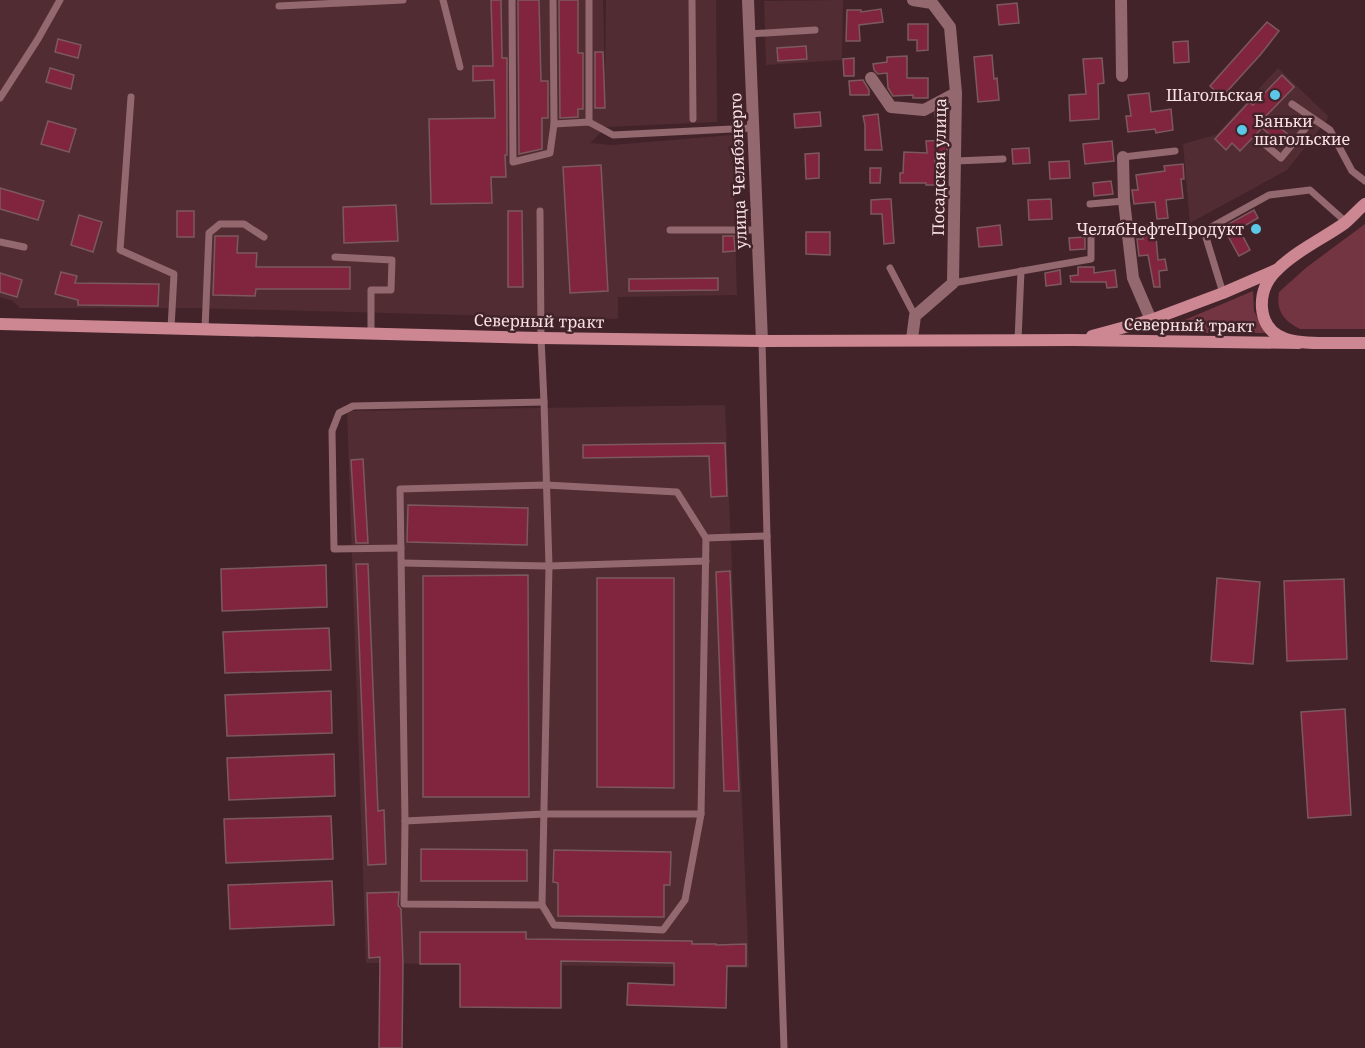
<svg xmlns="http://www.w3.org/2000/svg" width="1365" height="1048" viewBox="0 0 1365 1048" font-family="'Noto Serif',serif">
<rect width="100%" height="100%" fill="#422329"/>
<g fill="#512c33">
<polygon points="0,0 603,0 605,89 606,0 716,0 717,122 606,127 590,143 612,145 732,135 737,295 618,297 618,319 192,308 20,308 13,301 0,297"/>
<polygon points="843,0 842,60 766,65 764,1"/>
<polygon points="1278,68 1329,117 1287,170 1190,223 1183,144 1216,135"/>
<polygon points="725,405 749,968 366,963 347,411"/>
</g>
<g fill="#743542">
<path d="M1365,224V329H1300C1283,320 1276,311 1279,292L1307,267Z"/>
<polygon points="1253,291 1254,311 1265,333 1154,333"/>
</g>
<g fill="#80253d" stroke="#7c595e" stroke-width="1.5">
<polygon points="491,0 501,0 502,58 507,58 507,155 505,155 506,177 491,177 492,203 431,204 429,119 495,118 494,80 473,81 473,66 493,66"/>
<polygon points="518,0 539,0 541,81 548,81 548,118 542,118 542,149 519,154"/>
<polygon points="559,0 578,0 578,53 583,53 583,109 578,109 578,117 560,118"/>
<polygon points="1017,3 1019,23 999,25 997,5"/>
<polygon points="881,9 883,22 859,25 860,41 846,41 847,10 861,10 861,12"/>
<polygon points="1267,22 1279,31 1261,54 1222,97 1210,86"/>
<polygon points="908,24 928,24 928,50 917,51 917,40 908,40"/>
<polygon points="58,39 81,45 78,58 55,52"/>
<polygon points="1188,41 1189,62 1174,63 1173,42"/>
<polygon points="806,46 807,59 778,61 777,48"/>
<polygon points="595,52 603,52 605,108 595,108"/>
<polygon points="992,55 994,79 997,78 999,100 978,102 974,57"/>
<polygon points="907,56 907,78 928,78 928,98 913,98 913,95 893,96 888,88 887,73 878,74 874,70 873,64 887,62 887,57"/>
<polygon points="854,58 854,76 844,76 843,59"/>
<polygon points="1102,58 1104,83 1098,84 1099,119 1070,121 1069,95 1086,94 1083,59"/>
<polygon points="50,68 74,75 71,89 46,82"/>
<polygon points="1282,75 1294,87 1266,116 1291,137 1283,146 1262,128 1240,151 1232,143 1226,150 1215,139 1249,102 1253,105"/>
<polygon points="863,80 869,90 869,95 850,95 849,81"/>
<polygon points="1149,93 1151,112 1171,109 1173,130 1156,133 1155,129 1128,132 1126,116 1131,116 1128,95"/>
<polygon points="947,111 947,121 936,122 935,113"/>
<polygon points="820,112 821,126 795,128 794,114"/>
<polygon points="878,114 882,150 865,150 865,125 863,116"/>
<polygon points="48,121 76,129 69,152 41,144"/>
<polygon points="947,140 947,155 935,156 935,185 926,185 926,183 900,183 900,173 903,173 904,152 927,153 926,141"/>
<polygon points="1112,141 1114,161 1085,164 1083,144"/>
<polygon points="1029,148 1030,163 1013,164 1012,149"/>
<polygon points="819,153 819,178 806,179 805,154"/>
<polygon points="1069,161 1070,178 1050,179 1049,162"/>
<polygon points="1183,164 1184,179 1181,179 1183,198 1166,200 1168,218 1157,219 1155,202 1134,204 1132,190 1138,190 1136,175 1165,171 1164,166"/>
<polygon points="601,165 608,291 570,293 563,167"/>
<polygon points="870,168 881,168 880,183 870,183"/>
<polygon points="1111,181 1113,194 1094,196 1093,183"/>
<polygon points="0,188 44,201 38,220 0,209"/>
<polygon points="886,199 891,199 894,243 884,244 882,214 871,214 871,200"/>
<polygon points="1051,199 1052,219 1029,220 1028,200"/>
<polygon points="396,205 398,241 344,243 343,207"/>
<polygon points="1254,210 1258,218 1239,229 1250,250 1239,256 1223,227"/>
<rect x="177" y="211" width="17" height="26"/>
<polygon points="508,211 522,211 523,287 508,287"/>
<polygon points="79,215 102,222 93,252 71,245"/>
<polygon points="1000,225 1002,245 979,247 977,228"/>
<polygon points="1155,225 1158,260 1165,259 1167,270 1159,271 1160,287 1154,287 1148,255 1139,256 1137,239 1143,239 1142,226"/>
<polygon points="806,232 830,232 830,255 806,254"/>
<polygon points="215,236 238,236 237,253 257,253 256,267 350,267 350,289 256,289 255,296 213,295"/>
<polygon points="723,236 734,236 735,251 723,252"/>
<polygon points="1085,237 1085,249 1070,250 1069,238"/>
<polygon points="1078,267 1094,267 1094,273 1115,270 1117,287 1107,288 1106,282 1071,282 1070,276 1078,275"/>
<polygon points="1060,270 1061,284 1046,286 1045,273"/>
<polygon points="61,272 77,276 75,283 159,284 158,306 78,305 78,300 55,294"/>
<polygon points="0,273 22,280 17,297 0,292"/>
<polygon points="718,278 718,290 629,291 629,279"/>
<polygon points="725,443 727,496 711,497 709,456 583,458 583,445"/>
<polygon points="363,459 368,543 356,543 351,460"/>
<polygon points="408,505 528,508 527,545 407,542"/>
<polygon points="356,564 368,564 378,811 384,810 386,864 368,865"/>
<polygon points="326,565 327,607 222,611 221,569"/>
<polygon points="730,571 739,791 724,791 716,572"/>
<polygon points="528,575 529,797 423,797 423,576"/>
<polygon points="597,578 674,578 674,788 597,787"/>
<polygon points="1217,578 1260,582 1253,664 1211,661"/>
<polygon points="1344,579 1347,659 1287,661 1284,581"/>
<polygon points="329,628 331,670 225,673 223,632"/>
<polygon points="331,691 332,733 227,736 225,695"/>
<polygon points="1345,709 1351,815 1308,818 1301,712"/>
<polygon points="334,754 335,796 229,800 227,758"/>
<polygon points="331,816 333,859 226,863 224,819"/>
<polygon points="421,849 527,850 527,881 421,881"/>
<polygon points="554,850 671,852 670,885 664,885 664,917 558,916 558,883 553,882"/>
<polygon points="332,881 334,925 230,929 228,885"/>
<polygon points="399,892 398,905 401,909 403,964 402,1048 379,1048 380,957 369,958 367,893"/>
<polygon points="420,932 526,932 526,939 692,941 692,944 716,944 716,945 746,944 746,966 727,966 726,1008 627,1005 628,983 674,985 674,963 561,961 561,1008 460,1007 460,964 420,964"/>
</g>
<g fill="none" stroke-linecap="round" stroke-linejoin="round">
<g stroke="#93686e" stroke-width="7">
<polyline points="443,0 460,67"/>
<polyline points="512,0 513,162 550,153 554,124 553,0"/>
<polyline points="692,0 693,119"/>
<polyline points="279,6 403,0"/>
<polyline points="749,34 815,30"/>
<polyline points="131,97 120,250 174,274 171,328"/>
<polyline points="0,98 38,39 60,0"/>
<polyline points="1292,104 1330,130 1352,171 1365,181"/>
<polyline points="589,122 589,0"/>
<polyline points="554,124 589,122 613,135 752,128"/>
<polyline points="1261,141 1281,158 1313,119"/>
<polyline points="1123,157 1175,151"/>
<polyline points="956,161 1003,159"/>
<polyline points="1090,204 1124,201"/>
<polyline points="540,211 541,338 544,402 549,566 542,905"/>
<polyline points="670,230 757,230"/>
<polyline points="0,242 24,247"/>
<polyline points="335,257 392,260 391,290 371,290 371,333"/>
<polyline points="890,268 915,316"/>
<polyline points="953,283 1091,259 1091,236"/>
<polyline points="1223,293 1204,231 1269,195 1310,190 1346,222"/>
<polyline points="205,329 209,233 220,224 244,224 264,237"/>
<polyline points="1018,340 1021,271"/>
<polyline points="762,341 767,536 784,1048"/>
<polyline points="401,548 334,549 332,431 339,413 353,406 544,402"/>
<polyline points="402,563 549,566 706,561"/>
<polyline points="701,814 685,900 663,930 554,925 542,905 404,904 405,821 400,489 546,485 677,492 706,538"/>
<polyline points="405,821 544,814 701,814 706,538 767,536"/>
</g>
<g stroke="#93686e" stroke-width="12">
<polyline points="748,0 762,341"/>
<polyline points="1121,0 1122,76"/>
<polyline points="871,78 891,107 924,110 956,93"/>
<polyline points="1123,157 1124,201 1133,278 1151,320"/>
<polyline points="912,339 915,316 953,283 956,93 950,27 932,3 913,0"/>
</g>
<g stroke="#cc8792" stroke-width="12">
<path d="M1365,204C1358,210 1352,217 1345,223C1324,238 1294,252 1276,271C1266,281 1261,294 1262,308C1265,344 1301,343 1328,343C1340,343 1353,343 1365,343"/>
<polyline points="0,324 541,338 762,341 1073,340 1299,343"/>
<polyline points="1092,336 1151,320 1223,293 1276,270"/>
</g>
</g>
<g fill="#5ac8e6" stroke="#422329" stroke-width="2">
<circle cx="1275" cy="95" r="6"/>
<circle cx="1242" cy="130" r="6"/>
<circle cx="1256" cy="229" r="6"/>
</g>
<g text-anchor="middle" dominant-baseline="central" stroke-width="5" stroke-linejoin="round" paint-order="stroke">
<g font-size="16" fill="#f7e2e5" stroke="#422329" text-anchor="end">
<text x="1263" y="95">Шагольская</text>
<text x="1254" y="121" text-anchor="start">Баньки<tspan x="1254" dy="18">шагольские</tspan></text>
<text x="1244" y="229">ЧелябНефтеПродукт</text>
</g>
<g font-size="16" fill="#f7e2e5" stroke="#422329">
<text transform="translate(939 167) rotate(-89)">Посадская улица</text>
<text transform="translate(738 171) rotate(-92)">улица Челябэнерго</text>
<text transform="translate(539 321) rotate(1)">Северный тракт</text>
<text transform="translate(1189 325) rotate(1)">Северный тракт</text>
</g>
</g>
</svg>
